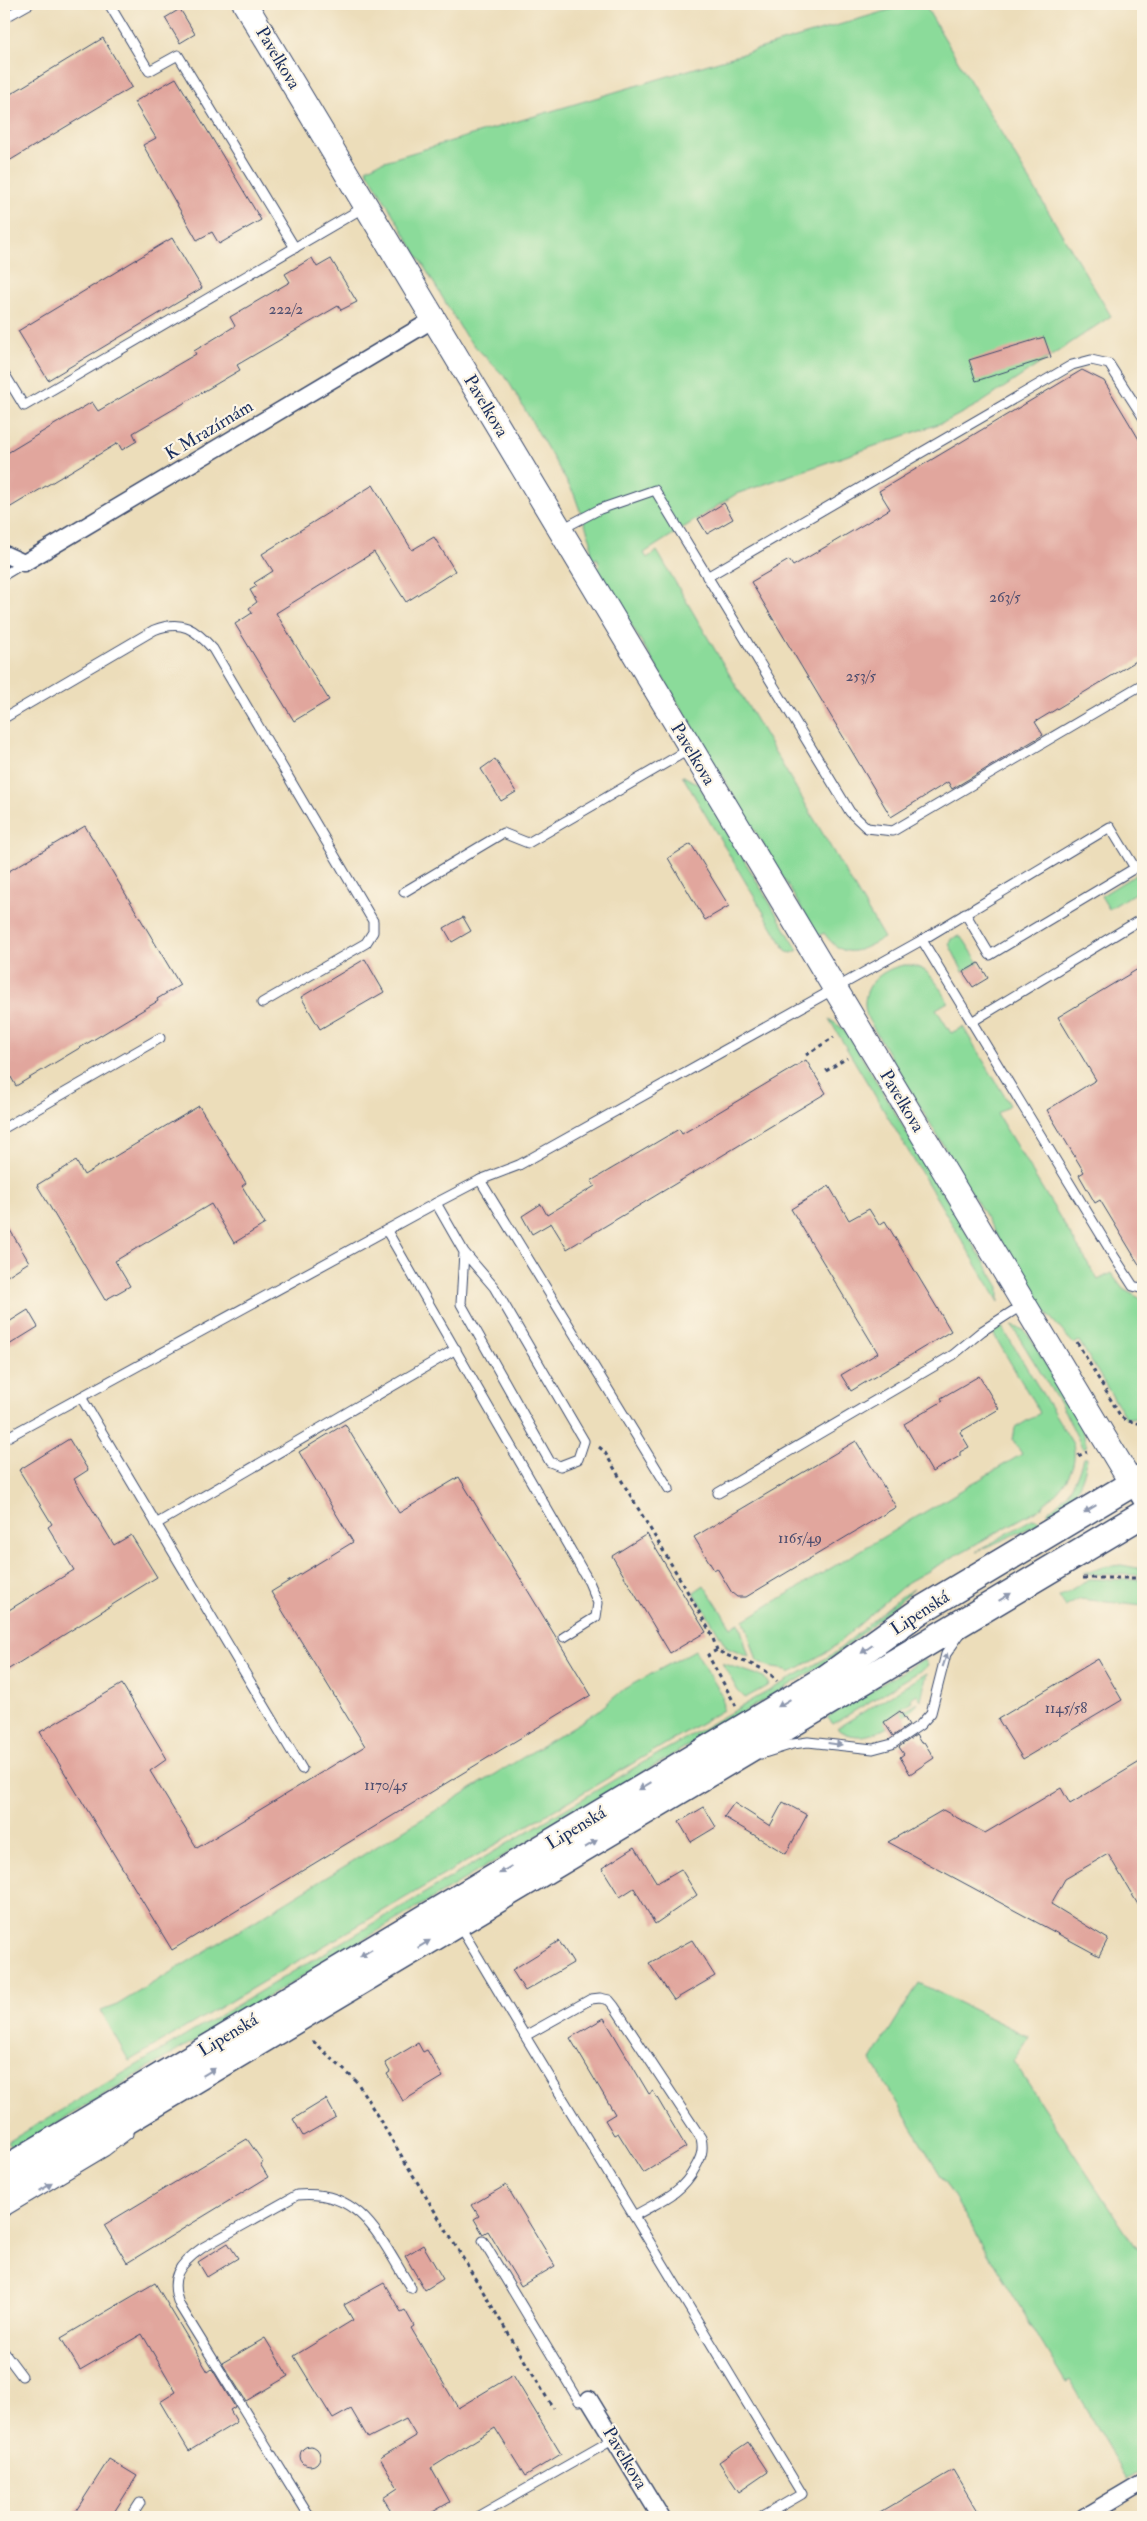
<svg xmlns="http://www.w3.org/2000/svg" width="1147" height="2521" viewBox="0 0 1147 2521" font-family="'IM FELL Double Pica',serif">
<rect width="100%" height="100%" fill="#fcf5e5"/>
<filter id="ink" filterUnits="userSpaceOnUse"><feTurbulence type="fractalNoise" baseFrequency=".02" numOctaves="2"/><feDisplacementMap in="SourceGraphic" scale="10" xChannelSelector="R" yChannelSelector="G"/><feConvolveMatrix kernelMatrix="1 2 1 2 8 2 1 2 1" color-interpolation-filters="sRGB"/></filter>
<filter id="wash" filterUnits="userSpaceOnUse"><feTurbulence type="fractalNoise" baseFrequency=".0096" numOctaves="4" result="noise"/><feDisplacementMap in="SourceGraphic" scale="20" xChannelSelector="R" yChannelSelector="G"/><feGaussianBlur stdDeviation="1.12" result="paint"/><feColorMatrix in="noise" values="0 0 0 0 0 0 0 0 0 0 0 0 0 0 0 0 0 1.4 0 .05"/><feComposite in="paint" operator="in"/></filter>
<g filter="url(#wash)">
<rect width="100%" height="100%" fill="#ecddba"/>
<g fill="#8bdb9a" stroke="#53857c">
<path d="M909,4H924L1111,316L981,403L947,421L736,494L644,553L647,558L657,551L884,938C858,952 844,961 824,933L818,936L597,568L600,566L597,558L591,561V541L574,494L507,379L466,337L366,169L378,163Z"/>
<polygon points="682,775 699,785 798,950 792,953 787,952"/>
<polygon points="1143,870 1143,888 1109,909 1101,896"/>
<polygon points="959,936 964,940 979,963 963,972 949,944 951,939"/>
<path d="M904,965C928,964 937,983 948,1002L936,1009L951,1033L963,1027L1010,1105L997,1114L1098,1280L1111,1273L1123,1289L1143,1300V1420L1125,1417L1079,1341L1074,1344L1070,1340L1036,1301L868,1019C857,991 877,970 904,965Z"/>
<polygon points="829,1019 842,1028 851,1039 999,1287 999,1302"/>
<polygon points="1012,1326 1024,1330 1029,1336 1080,1422 1087,1447 1083,1449 1065,1412"/>
<path d="M1002,1327L1073,1444C1079,1469 1062,1489 1044,1504V1506L908,1582L830,1650L789,1673L787,1670L773,1668L757,1661L744,1620L1022,1454L1013,1440L1015,1428L1040,1413L993,1333Z"/>
<path d="M1083,1458H1087C1084,1484 1071,1503 1049,1518L1048,1511C1067,1498 1077,1481 1083,1458Z"/>
<polygon points="1032,1519 1038,1520 1040,1523 976,1552"/>
<polygon points="1121,1565 1143,1569 1143,1575 1083,1574 1103,1567"/>
<polygon points="1089,1579 1143,1580 1143,1606 1080,1599 1065,1607 1059,1597"/>
<polygon points="704,1585 731,1627 739,1623 749,1657 727,1648 694,1592"/>
<polygon points="914,1589 828,1662 13,2149 8,2142 639,1765 835,1653 900,1597"/>
<polygon points="695,1650 722,1695 723,1710 129,2061 101,2011 117,2005 581,1722 598,1711 624,1689"/>
<polygon points="922,1660 926,1661 928,1666 833,1724 827,1717"/>
<polygon points="722,1663 764,1677 769,1685 745,1698 738,1691"/>
<path d="M927,1673L921,1700L917,1694L911,1698L912,1701L900,1709L902,1712L918,1702L916,1706C896,1724 862,1749 837,1728Z"/>
<polygon points="919,1983 1029,2037 1013,2061 1143,2259 1143,2469 1127,2479 1069,2381 1066,2383 871,2060"/>
</g>
<g id="blocks">
<g fill="#e1a69d">
<polygon points="180,9 195,34 180,43 165,18"/>
<polygon points="103,38 132,87 4,164 4,98"/>
<polygon points="176,78 261,220 219,244 212,232 197,240 143,145 156,138 134,102"/>
<polygon points="172,238 202,288 48,380 18,331"/>
<polygon points="312,258 317,267 331,259 357,302 341,310 338,306 237,365 240,370 133,433 137,441 122,450 118,443 4,511 4,455 92,402 98,411 196,354 194,351 235,326 230,317 290,282 285,274"/>
<polygon points="1044,337 1051,357 976,381 969,360"/>
<polygon points="1082,370 1104,381 1143,446 1143,657 1035,722 1043,735 952,789 948,782 891,817 751,582 789,560 793,566 890,509 879,491"/>
<polygon points="373,485 412,550 434,537 455,571 406,602 374,552 276,613 329,700 294,721 235,624 252,613 249,608 257,602 250,590 257,586 254,583 273,571 262,554"/>
<polygon points="724,503 733,519 707,534 698,519"/>
<polygon points="495,759 516,792 501,801 481,769"/>
<polygon points="85,826 180,985 157,999 158,1001 16,1086 4,1065 4,874"/>
<polygon points="691,844 729,906 705,920 668,858"/>
<polygon points="463,917 471,931 452,942 444,928"/>
<polygon points="365,959 384,992 320,1029 301,997"/>
<polygon points="979,963 988,978 973,987 963,972"/>
<polygon points="1143,966 1143,1271 1100,1200 1095,1203 1079,1175 1084,1172 1047,1110 1096,1080 1058,1017"/>
<polygon points="806,1060 826,1093 567,1249 551,1223 532,1234 522,1216 541,1204 547,1215 595,1186 591,1181 679,1129 682,1134"/>
<polygon points="199,1106 246,1183 242,1186 265,1224 234,1243 211,1204 115,1261 130,1286 105,1300 37,1185 76,1161 84,1175"/>
<polygon points="829,1186 849,1220 869,1209 879,1225 885,1221 951,1331 851,1391 841,1375 878,1353 791,1209"/>
<polygon points="4,1220 29,1262 4,1278"/>
<polygon points="28,1310 38,1327 4,1348 4,1325"/>
<polygon points="979,1376 999,1409 960,1432 969,1447 960,1452 960,1456 932,1472 904,1424 943,1401 941,1398"/>
<polygon points="345,1424 399,1513 459,1477 591,1695 172,1950 40,1732 122,1684 167,1759 150,1771 197,1848 365,1746 271,1592 353,1542 299,1452"/>
<polygon points="69,1439 88,1470 74,1479 114,1545 131,1535 157,1577 4,1672 4,1613 74,1570 48,1527 52,1524 19,1470"/>
<polygon points="856,1441 896,1507 746,1597 737,1597 732,1593 717,1568 714,1570 694,1537"/>
<polygon points="647,1534 706,1632 670,1653 612,1556"/>
<polygon points="1098,1659 1122,1700 1023,1759 998,1719"/>
<polygon points="900,1711 909,1725 893,1736 884,1722"/>
<polygon points="916,1735 921,1743 924,1742 934,1758 910,1774 900,1757 904,1754 899,1747"/>
<polygon points="1143,1760 1143,1913 1108,1854 1065,1879 1051,1904 1108,1939 1099,1956 888,1842 943,1810 985,1833 1061,1788 1070,1804"/>
<polygon points="783,1802 807,1815 786,1854 724,1817 734,1803 770,1826"/>
<polygon points="704,1807 716,1827 691,1842 679,1822"/>
<polygon points="635,1847 657,1883 681,1869 697,1895 655,1924 634,1888 620,1897 602,1868"/>
<polygon points="692,1940 715,1976 674,2000 649,1963"/>
<polygon points="559,1941 573,1963 525,1991 512,1970"/>
<polygon points="604,2018 649,2094 653,2091 686,2147 643,2173 618,2133 614,2135 605,2120 615,2114 570,2038"/>
<polygon points="418,2043 423,2052 427,2050 443,2077 403,2101 387,2074 390,2072 385,2063"/>
<polygon points="326,2099 336,2117 303,2136 293,2119"/>
<polygon points="247,2139 263,2162 260,2164 268,2177 127,2263 104,2225"/>
<polygon points="506,2185 555,2266 521,2286 488,2231 483,2234 474,2219 479,2216 472,2205"/>
<polygon points="228,2243 238,2258 207,2277 198,2262"/>
<polygon points="423,2245 443,2279 425,2290 405,2256"/>
<polygon points="155,2283 208,2372 212,2369 235,2407 230,2410 237,2422 189,2451 160,2402 176,2392 142,2334 80,2370 61,2338"/>
<polygon points="384,2283 401,2312 405,2310 414,2326 411,2328 458,2408 513,2375 561,2454 525,2476 495,2428 431,2468 450,2502 424,2517 395,2517 383,2498 398,2488 380,2458 416,2436 406,2419 368,2438 351,2409 333,2419 294,2356 353,2320 344,2305"/>
<polygon points="265,2338 288,2376 246,2401 222,2363"/>
<polygon points="748,2442 768,2472 739,2492 719,2462"/>
<circle cx="310" cy="2456" r="10"/>
<polygon points="109,2459 137,2476 111,2517 72,2517"/>
<polygon points="953,2470 981,2517 873,2517"/>
</g>
</g>
</g>
<g filter="url(#ink)">
<use href="#blocks" fill-opacity="0" stroke="#3a496c" stroke-width="1"/>
<g fill="none" stroke-linecap="round" stroke-linejoin="round">
<g stroke="#3a496c" stroke-width="11">
<g id="lane">
<polyline points="109,4 149,71 178,55 295,248"/>
<polyline points="4,18 29,4"/>
<polyline points="4,373 24,406 366,206"/>
<polyline points="560,530 600,509 655,490 850,812 867,828 893,831 1143,684"/>
<polyline points="4,575 24,563"/>
<polyline points="707,577 1072,365 1091,360 1109,364 1143,417"/>
<path d="M4,718L154,630C182,619 195,629 213,649L373,921V932L366,943L262,1003"/>
<polyline points="404,892 503,833 528,843 690,749"/>
<polyline points="922,940 1115,1258 1133,1286 1143,1289"/>
<polyline points="973,1021 1143,918"/>
<polyline points="4,1128 160,1038"/>
<polyline points="480,1180 669,1489"/>
<polyline points="436,1203 464,1252 461,1304 550,1462 560,1466 578,1459 584,1441 494,1287 464,1252"/>
<polyline points="387,1231 589,1582 598,1603 596,1617 564,1637"/>
<polyline points="81,1397 302,1769"/>
<polyline points="4,1439 436,1203 480,1180 519,1165 922,940 1110,827 1135,868 990,955 965,913"/>
<polyline points="718,1493 953,1355 982,1331 1024,1304"/>
<polyline points="156,1524 456,1349"/>
<polyline points="761,1754 793,1744 808,1742 873,1749 892,1744 920,1725 931,1713 946,1654 960,1634"/>
<polyline points="459,1925 525,2036"/>
<path d="M600,1998L609,2000L614,2006L701,2138C704,2150 701,2158 695,2168C681,2195 659,2201 634,2216L525,2036L591,1999Z"/>
<polyline points="4,2212 106,2151 128,2134"/>
<polyline points="634,2216 802,2494 762,2517"/>
<polyline points="483,2241 579,2401 589,2399"/>
<polyline points="4,2352 22,2376"/>
<polyline points="131,2517 140,2503"/>
<path d="M310,2517L180,2306C168,2278 179,2264 202,2248L297,2195C363,2188 381,2241 411,2288"/>
<polyline points="477,2517 614,2439"/>
</g>
</g>
<g stroke="#3a496c" stroke-width="19">
<g id="street">
<polyline points="4,554 24,563 434,319"/>
<polyline points="1132,1484 1143,1503"/>
<polyline points="589,2399 661,2517"/>
<polyline points="1084,2517 1143,2482"/>
</g>
</g>
<g stroke="#3a496c" stroke-width="26">
<polyline id="secondary" points="245,4 1132,1484"/>
</g>
<g stroke="#3a496c" stroke-width="29">
<g id="primary">
<polyline points="4,2170 826,1678 921,1610 1143,1477"/>
<polyline points="4,2194 1143,1514"/>
</g>
</g>
<g stroke="#3a496c" stroke-width="3" stroke-dasharray="4 4" stroke-linecap="butt">
<polyline points="806,1055 834,1037"/>
<polyline points="826,1071 847,1058"/>
<polyline points="1077,1342 1121,1417 1127,1421 1143,1424"/>
<polyline points="599,1447 604,1451 686,1589 711,1633 717,1650"/>
<polyline points="1078,1456 1087,1452"/>
<polyline points="1083,1578 1143,1578"/>
<path d="M736,1706L708,1655L717,1650C735,1662 763,1663 777,1681"/>
<polyline points="313,2041 357,2082 553,2408"/>
</g>
<use href="#lane" stroke="#fff" stroke-width="9"/>
<use href="#street" stroke="#fff" stroke-width="16"/>
<use href="#secondary" stroke="#fff" stroke-width="24"/>
<use href="#primary" stroke="#fff" stroke-width="26"/>
</g>
<defs><path id="oneway-solid" d="M-6-.8H1V-3.2L6.5 0L1 3.2V.8H-6Z" transform="scale(1.25)"/></defs>
<g fill="#8d97ae">
<use href="#oneway-solid" transform="translate(1090 1509) rotate(149)"/>
<use href="#oneway-solid" transform="translate(1005 1597) rotate(-31)"/>
<use href="#oneway-solid" transform="translate(867 1649) rotate(145)"/>
<use href="#oneway-solid" transform="translate(945 1660) rotate(-71)"/>
<use href="#oneway-solid" transform="translate(784 1703) rotate(149)"/>
<use href="#oneway-solid" transform="translate(835 1744) rotate(7)"/>
<use href="#oneway-solid" transform="translate(645 1786) rotate(149)"/>
<use href="#oneway-solid" transform="translate(591 1844) rotate(-31)"/>
<use href="#oneway-solid" transform="translate(505 1870) rotate(149)"/>
<use href="#oneway-solid" transform="translate(424 1944) rotate(-31)"/>
<use href="#oneway-solid" transform="translate(366 1953) rotate(149)"/>
<use href="#oneway-solid" transform="translate(209 2072) rotate(-31)"/>
<use href="#oneway-solid" transform="translate(46 2187) rotate(-31)"/>
</g>
</g>
<g text-anchor="middle" dominant-baseline="central" stroke-width="4.5" stroke-linejoin="round" paint-order="stroke">
<g font-size="15" fill="#4c4d6e">
<text x="286" y="309">222/2</text>
<text x="1005" y="597">263/5</text>
<text x="861" y="676">253/5</text>
<text x="800" y="1538">1165/49</text>
<text x="1066" y="1708">1145/58</text>
<text x="386" y="1785">1170/45</text>
</g>
<g font-size="18" fill="#1b2f5e" stroke="#fcf5e5">
<text transform="translate(278 58) rotate(59)">Pavelkova</text>
<text transform="translate(486 406) rotate(59)">Pavelkova</text>
<text transform="translate(209 430) rotate(-31)">K Mrazírnám</text>
<text transform="translate(693 754) rotate(59)">Pavelkova</text>
<text transform="translate(902 1101) rotate(59)">Pavelkova</text>
<text transform="translate(920 1613) rotate(-33)">Lipenská</text>
<text transform="translate(576 1828) rotate(-31)">Lipenská</text>
<text transform="translate(228 2035) rotate(-31)">Lipenská</text>
<text transform="translate(625 2458) rotate(59)">Pavelkova</text>
</g>
</g>
<rect width="1147" height="2521" fill="none" stroke="#fcf5e5" stroke-width="20"/>
</svg>
